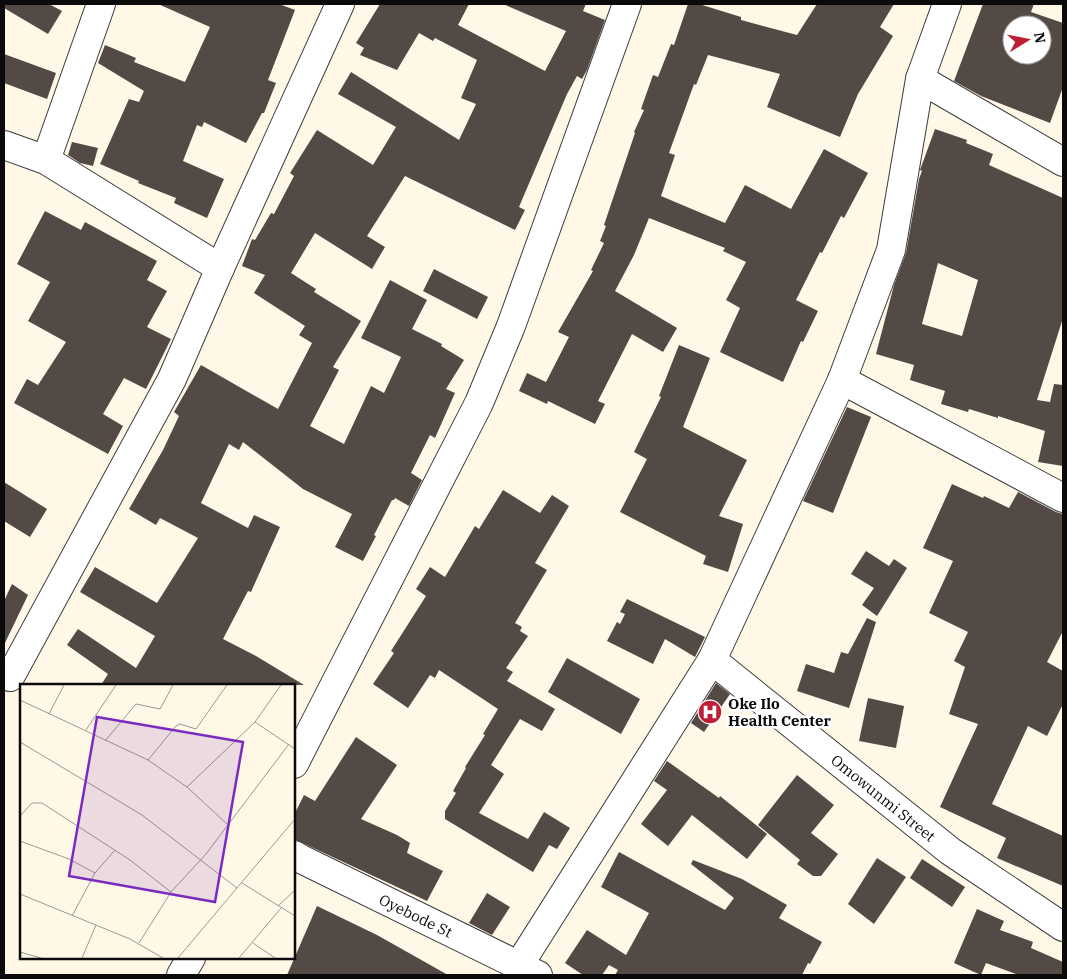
<svg xmlns="http://www.w3.org/2000/svg" width="1067" height="979" viewBox="0 0 1067 979" font-family="'IBM Plex Serif',serif">
<rect width="100%" height="100%" fill="#fff8e7"/>
<g fill="#534a46" fill-rule="evenodd">
<polygon points="4,4 49,4 62,11 48,34 4,8"/>
<polygon points="158,4 279,4 295,10 268,80 276,83 264,113 262,113 246,143 204,122 202,127 197,125 183,161 224,179 207,218 174,203 176,198 138,183 139,181 100,164 129,99 139,102 144,91 98,63 105,45 136,58 134,62 185,82 210,27"/>
<polygon points="380,4 469,4 458,25 545,71 566,31 503,4 586,4 583,11 605,20 587,70 582,79 577,76 567,94 519,207 525,210 515,230 405,176 367,236 385,247 372,269 315,233 291,273 316,289 314,292 361,321 333,367 339,370 310,426 344,444 371,386 384,393 401,357 361,338 390,280 427,300 412,329 442,344 441,346 464,360 446,389 455,393 435,438 430,435 411,473 422,480 409,506 395,498 394,500 392,500 374,535 376,536 363,561 335,547 352,514 303,489 243,442 239,450 229,444 201,503 248,528 254,515 280,527 251,592 248,591 223,639 256,656 304,685 101,685 108,674 67,645 78,629 136,668 155,636 80,592 95,567 157,603 198,538 160,518 156,525 129,509 163,450 179,416 174,412 201,365 278,409 312,343 299,335 305,326 254,293 265,275 242,266 252,239 255,240 271,213 274,214 294,176 290,173 317,130 373,165 396,127 338,94 351,72 459,140 476,104 461,98 477,60 435,38 433,41 419,33 397,70 360,55 364,48 356,43"/>
<polygon points="688,4 699,4 741,17 741,20 797,35 817,4 894,4 880,27 893,36 858,94 840,137 767,107 780,74 708,55 696,85 694,84 669,153 675,155 661,196 725,223 745,185 791,209 824,149 868,173 844,218 841,216 822,253 820,252 796,300 818,311 803,342 801,341 783,382 720,352 740,308 726,300 746,262 723,251 725,248 649,218 634,255 615,291 677,328 663,352 632,334 598,401 605,404 595,424 548,401 547,404 519,391 527,373 546,382 569,337 558,332 593,271 591,270 604,243 600,241 606,226 604,225 635,133 634,132 644,110 641,109 653,75 658,77 671,44 674,45"/>
<path d="M983,4H1034L1031,12L1063,23V87L1050,123L981,96L954,81ZM1012,25H1042V55H1012Z"/>
<polygon points="4,54 56,73 47,99 4,83"/>
<path d="M935,129L967,140L966,143L993,154L989,165L1063,198V318L1037,400L1050,402L1054,384L1063,385V466L1038,462L1045,431L998,416V418L969,409L968,412L941,404L945,391L910,380L914,365L876,354L894,285L906,253L919,179L922,171L920,170ZM938,263L978,280L962,336L922,324Z"/>
<polygon points="72,142 98,148 93,166 80,163 68,155"/>
<polygon points="45,211 81,230 85,222 157,261 147,280 167,291 147,327 171,339 146,389 124,378 103,414 123,426 108,454 14,403 27,379 38,385 66,342 28,321 50,282 17,264"/>
<polygon points="434,269 488,297 477,319 423,291"/>
<polygon points="679,345 710,358 683,427 747,460 719,516 743,524 728,572 703,564 706,556 620,512 647,459 634,452 661,397 659,396"/>
<polygon points="847,407 871,417 833,513 803,501"/>
<polygon points="4,482 47,509 30,537 4,521"/>
<polygon points="952,484 983,498 984,496 1009,508 1018,492 1056,512 1063,514 1063,631 1047,662 1063,671 1063,704 1047,736 1028,726 992,804 1063,836 1063,886 997,858 1006,838 940,807 978,724 949,714 965,667 954,661 968,632 929,613 953,561 923,548"/>
<polygon points="503,490 540,513 552,495 569,506 535,563 547,570 515,623 522,627 520,631 528,636 506,668 513,672 507,681 555,709 542,731 520,719 491,765 504,774 479,813 528,839 544,812 570,828 557,849 549,845 533,872 445,819 445,811 456,793 453,791 466,768 465,767 485,735 483,734 498,709 439,670 435,678 430,675 408,708 373,684 394,653 391,651 426,596 416,589 430,567 445,577 475,526 479,529"/>
<polygon points="866,551 889,566 894,559 907,568 877,616 862,605 874,588 851,574"/>
<polygon points="12,584 28,595 4,645 4,601"/>
<polygon points="627,599 705,637 695,657 665,639 653,664 607,641 617,622 620,624 625,614 620,612"/>
<polygon points="867,618 876,622 849,708 797,691 806,664 834,673 841,652 848,654"/>
<polygon points="567,658 640,699 621,734 548,692"/>
<polygon points="716,683 730,694 704,732 691,723"/>
<polygon points="868,698 904,706 896,748 859,741"/>
<polygon points="356,737 397,765 361,819 397,835 410,843 407,853 443,871 427,901 294,839 294,815 304,795 315,801"/>
<polygon points="667,761 719,798 720,796 767,834 747,859 692,815 668,846 641,824 667,790 654,781"/>
<polygon points="797,775 834,805 811,833 838,854 821,876 813,876 797,864 800,860 758,825"/>
<polygon points="619,852 725,910 734,898 691,864 693,860 742,879 787,905 779,918 822,942 810,964 808,963 802,975 615,975 618,970 609,965 602,975 583,975 565,963 587,930 626,955 649,913 601,887"/>
<polygon points="877,858 906,877 874,924 848,904"/>
<polygon points="922,859 965,887 952,907 910,878"/>
<polygon points="487,893 510,907 492,935 469,923"/>
<polygon points="317,906 377,935 448,975 287,975"/>
<polygon points="977,909 1004,921 1000,930 1033,942 1031,948 1063,962 1063,975 1019,975 986,963 981,975 954,963"/>
</g>
<g fill="none" stroke-linecap="round" stroke-linejoin="round">
<g stroke="#3d3d3d" stroke-width="30">
<g id="minor">
<polyline points="920,79 1063,162"/>
<polyline points="4,145 46,160 220,268"/>
<polyline points="46,160 101,4"/>
<polyline points="842,380 1063,498"/>
<path id="s1" d="M712,660L950,851L1063,927"/>
<polyline points="10,677 172,379 220,268 340,4"/>
<polyline points="294,764 479,403 511,326 627,4"/>
<path id="s2" d="M294,855L301,859L538,975"/>
<polyline points="519,965 712,660 842,380 891,250 920,79 947,4"/>
<polyline points="181,975 191,958"/>
</g>
</g>
<use href="#minor" stroke="#fff" stroke-width="28"/>
</g>
<defs>
<g id="hospital-disc" transform="scale(1.25)"><circle r="9.5" fill="#bf1d35" stroke="#fff"/><path d="M-5-5h3v3.5h4V-5h3V5h-3V1.5h-4V5h-3Z" fill="#fff"/></g>
</defs>
<g fill-rule="evenodd">
<use href="#hospital-disc" x="710" y="712"/>
</g>
<g text-anchor="middle" dominant-baseline="central" stroke-width="5" stroke-linejoin="round" paint-order="stroke">
<g font-size="15" font-weight="bold" fill="#0a0a0a" stroke="#fff" text-anchor="start">
<text x="728" y="703">Oke Ilo<tspan x="728" dy="17">Health Center</tspan></text>
</g>
<g font-size="15" fill="#0a0a0a" stroke="#fff">
<text stroke="none"><textPath href="#s1" startOffset="220">Omowunmi Street</textPath></text>
<text stroke="none"><textPath href="#s2" startOffset="136">Oyebode St</textPath></text>
</g>
</g>
<g transform="translate(20 684)">
<rect width="275" height="275" fill="#fff8e7"/>
<path fill="none" stroke="#9d998f" stroke-width="1" d="M0,16L128,76L167,103L207,140M29,30L44,1M235,38L275,65M66,46L96,1M85,57L116,20L140,25L153,1M0,58L122,131L217,204M128,76L156,42L160,40L176,45L207,1M167,103L235,38L261,1M0,132L12,119H22L110,176L151,208M0,157L49,175L75,189M222,199L275,232M0,210L110,255L143,274M258,222L275,206M52,232L75,189L95,166M119,259L151,208L186,170L269,60M233,259L255,274M0,268L21,274M62,274L76,241M158,274L275,135M219,274L261,224"/>
<path fill="#7b2cbf" fill-opacity="0.15" stroke="#7b2cbf" stroke-width="2.5" d="M77,33L223,58L195,218L49,192Z"/>
<rect width="275" height="275" fill="none" stroke="#0a0a0a" stroke-width="2.5"/>
</g>
<rect width="1067" height="979" fill="none" stroke="#0a0a0a" stroke-width="10"/>
<g transform="translate(1027 40) rotate(80)"><circle r="24" fill="#ffffff" stroke="#9d9d9d"/>
<path d="M0-4L9 19L0 12L-9 19Z" fill="#bf1d35"/>
<text y="-8" font-size="14" font-weight="bold" text-anchor="middle" fill="#0a0a0a">N</text>
</g>
</svg>
